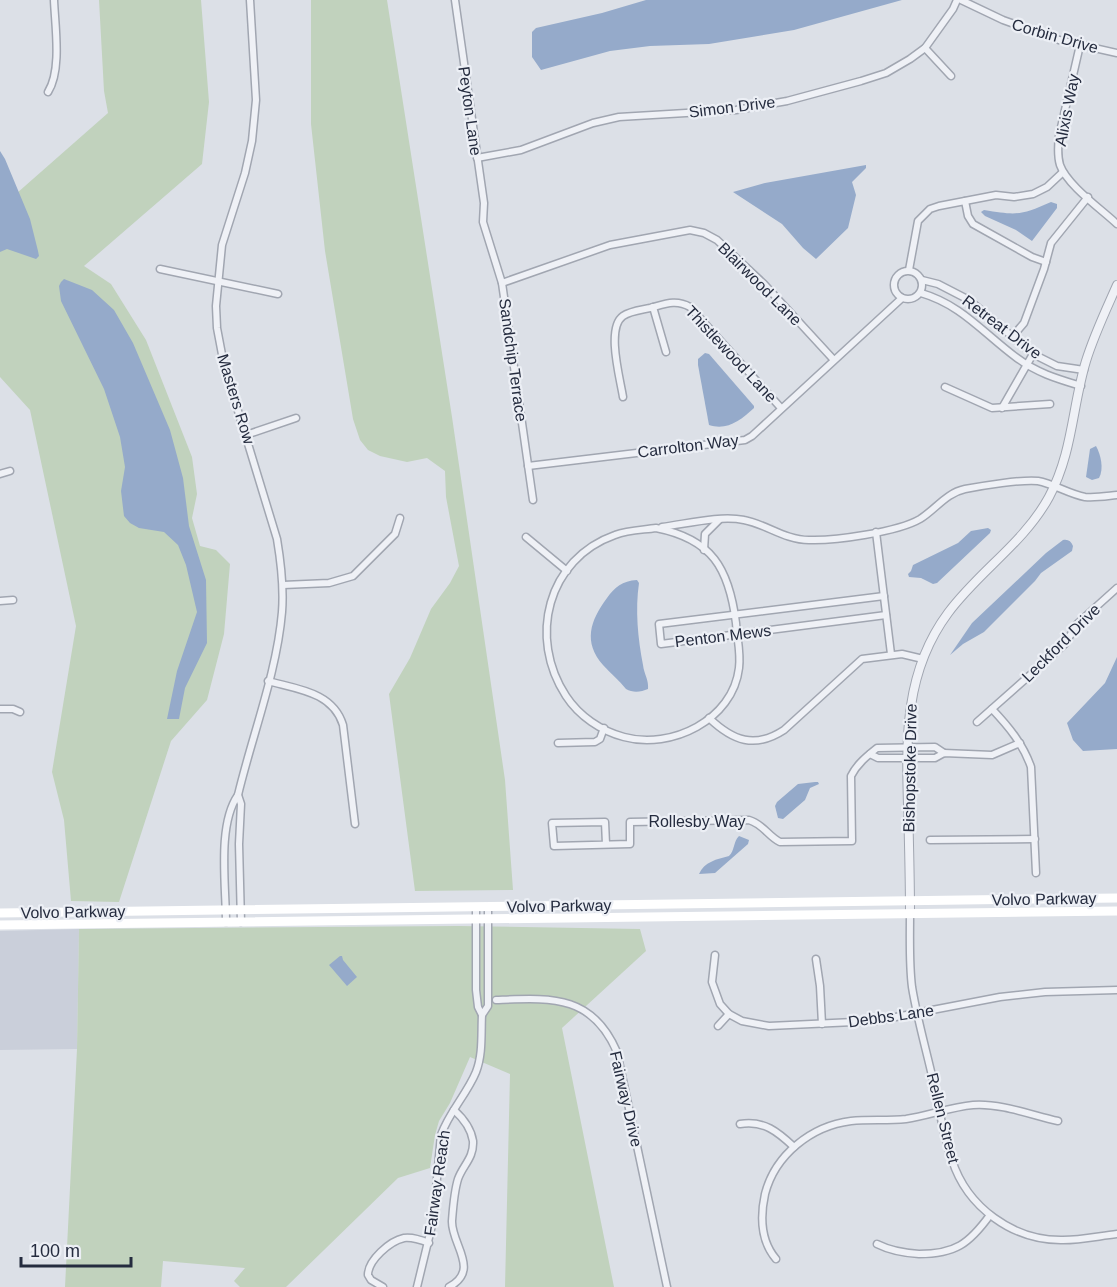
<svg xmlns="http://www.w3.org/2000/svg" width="1117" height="1287" viewBox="0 0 1117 1287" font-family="Arial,sans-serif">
<rect width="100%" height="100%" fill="#dce0e7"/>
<polygon fill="#cacfda" points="79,929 77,1049 0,1050 0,931"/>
<g fill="#c1d2bd">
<polygon points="99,0 201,0 209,102 202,164 84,266 111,284 146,340 192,457 197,494 192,518 200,546 216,550 230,564 224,634 207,700 171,741 119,902 71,901 64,820 52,772 76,626 30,410 0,377 0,208 108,113 104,91"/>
<polygon points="311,0 387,0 452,417 505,780 513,890 415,891 389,694 410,658 431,609 450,583 459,566 446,497 445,471 427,458 407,462 380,456 368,450 360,440 353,419 325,251 311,124"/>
<polygon points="458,926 640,929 646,951 562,1028 614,1287 505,1287 510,1074 470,1057 450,1103 439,1121 435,1135 430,1168 398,1178 286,1287 240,1287 234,1281 245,1268 163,1261 161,1287 65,1287 77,1049 79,929"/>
</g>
<g fill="#95aaca">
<polygon points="646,0 902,0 794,30 709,44 650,46 610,51 541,70 532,57 532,32 536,28 602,13"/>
<polygon points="0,151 5,159 30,219 38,251 39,256 36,259 7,249 0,252"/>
<polygon points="866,165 866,168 852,182 856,195 848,228 816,259 803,248 782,224 733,192 765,183"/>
<path d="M1051,202L1057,204V208L1032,241L1016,230L985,216L981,212L984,210C1016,215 1020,216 1051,202Z"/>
<polygon points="64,279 92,290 114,310 133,343 170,430 183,478 189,526 206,580 207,643 185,688 179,719 167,719 177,671 197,612 186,565 178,545 164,532 139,528 130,523 124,516 121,491 125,467 120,437 104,389 61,301 59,286 61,282"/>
<path d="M705,353L709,354L754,406V408C741,420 727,431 709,425L698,365V359Z"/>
<path d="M1096,446C1101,455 1104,469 1099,478L1092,480L1086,477L1090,449Z"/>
<polygon points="988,528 991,530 990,533 937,583 933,584 921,578 909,577 908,574 911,571 913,565 958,543 971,531"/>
<path d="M1063,540C1068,539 1071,541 1073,546L1072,551L1041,573L1035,581L984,632L963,644L950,655L972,623L1046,553Z"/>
<path d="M637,580L639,583C635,610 638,639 643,665C644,674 649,680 648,689C641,692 633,693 626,689C619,680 611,674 603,665C583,642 590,621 607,598C615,587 622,581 637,580Z"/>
<polygon points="1117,657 1117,749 1083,751 1073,740 1067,723 1105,683"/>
<polygon points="815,782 818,782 819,784 810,788 805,800 783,819 778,818 775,806 777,802 798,784"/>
<path d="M739,836L749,840L748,844L715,873L699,874C704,862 717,859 729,856C735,850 733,842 739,836Z"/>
<polygon points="340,956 342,956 343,960 357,977 347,986 329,965"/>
</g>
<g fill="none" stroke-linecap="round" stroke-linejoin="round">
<g stroke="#a1a6b1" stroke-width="9">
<g id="minor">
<polyline points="455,0 484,203 483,222 502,283 533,500"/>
<polyline points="961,0 1003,20 1059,40 1117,53"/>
<path d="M1080,45L1059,136C1058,145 1057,155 1060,165C1067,185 1101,209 1117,224"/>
<polyline points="925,48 951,76"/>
<path d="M48,92C62,70 55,26 54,0"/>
<polyline points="477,158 521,150 593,123 619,117 736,110 787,101 861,81 886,73 910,59 925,48 953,9 957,0"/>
<polyline points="965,201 968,216 973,224 1032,257 1046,262"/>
<polyline points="160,269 278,294"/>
<polyline points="909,270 918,221 930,209 939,206 996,195 1014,197 1033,194 1047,187 1063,172"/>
<circle cx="908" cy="285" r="14"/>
<polyline points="922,280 938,284 969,300 1033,354 1057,366 1084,370"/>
<polyline points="502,283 610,245 690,230 704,233 717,240 764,284 833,359"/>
<path d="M921,293C962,305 983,333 1017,358C1037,373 1058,379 1081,386"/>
<polyline points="653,307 666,352"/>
<polyline points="1012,337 1024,323 1044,269 1051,243 1088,197"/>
<polyline points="945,387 992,408 1050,404"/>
<path d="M623,397C620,378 606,328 623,316C630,311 641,310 650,308C665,304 676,299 690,307L781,408"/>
<polyline points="1002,408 1033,354"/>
<polyline points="246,435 296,418"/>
<polyline points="528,466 745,440 752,436 902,298"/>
<polyline points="0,474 10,471"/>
<path d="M662,527C686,524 720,515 744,520C766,524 785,540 809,540C834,541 898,532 920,519C936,509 946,493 965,489C981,486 1023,479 1038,481C1054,484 1069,494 1085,497C1096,498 1107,496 1117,495"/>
<path d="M656,528C712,539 729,568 736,623C737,638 741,653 739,668C733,720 671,750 624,737C601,731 579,716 566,696C528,638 547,559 615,535C628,530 642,530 656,528Z"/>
<polyline points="876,532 891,654"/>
<polyline points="526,537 567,571"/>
<polyline points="704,550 705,534 719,520"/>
<polyline points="283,585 329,583 353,576 395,534 400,518"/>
<polyline points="884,596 659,624 661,644 886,615"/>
<polyline points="0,601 13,600"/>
<path d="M268,681C297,689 333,692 343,725L355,824"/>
<polyline points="0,709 13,709 20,712"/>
<path d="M992,709C1009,727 1023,744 1031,767L1036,873"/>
<path d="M709,718C733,741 755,749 784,730L862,659L902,654L923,659"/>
<polyline points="977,722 1065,644 1077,624 1117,588"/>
<polyline points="558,743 595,742 600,739 604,728"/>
<polyline points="870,754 878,758 935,758 944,753 992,755 1020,743"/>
<polyline points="238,795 241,804 239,844 241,922"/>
<polyline points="930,840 1035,839"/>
<path d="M606,844L605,822L552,823L554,846L630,844V822L749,820C763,824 768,836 780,842L852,841L851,776C857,764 867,756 877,748L935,747L944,753"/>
<polyline points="476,908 476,990 478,1007 482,1015 488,1006 488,907"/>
<path d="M910,914C910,938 909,963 912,987C917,1018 926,1049 933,1080C939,1107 943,1135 952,1160C967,1207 1013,1241 1063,1240C1081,1240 1099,1236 1117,1234"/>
<path d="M226,922C226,886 217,825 238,795C252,736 277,672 282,612C284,587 281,563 277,539L224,365L217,328L216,306L222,245L245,173L252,141L256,100L250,0"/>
<polyline points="715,955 712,982 720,1004 729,1014 742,1021 769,1026 875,1021 1000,997 1045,992 1117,990"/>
<polyline points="816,959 820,986 822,1024"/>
<path d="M496,1000C551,998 592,994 617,1052L667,1287"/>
<polyline points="718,1026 729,1014"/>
<path d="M740,1124C764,1120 778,1132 794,1147"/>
<path d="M877,1244C891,1251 903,1253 919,1254C955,1254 969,1244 990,1215"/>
<path d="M776,1259C760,1240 760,1217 765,1194C775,1155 811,1126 851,1121C869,1119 887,1121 906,1119C928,1116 950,1107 973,1105C1001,1103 1031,1115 1058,1121"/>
<path d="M383,1287L371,1280L368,1275C368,1260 390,1241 404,1238C413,1237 421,1240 429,1243"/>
<path d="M417,1287L433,1221L441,1135C449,1112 467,1094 476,1072C483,1054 481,1034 482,1015"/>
<path d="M449,1287C481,1270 451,1244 452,1221C453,1208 454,1192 458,1179C463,1165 474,1158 473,1141C471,1128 464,1119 454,1110"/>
</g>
</g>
<g stroke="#a1a6b1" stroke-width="10">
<path id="tertiary" d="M910,914C910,877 909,841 908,805C906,736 905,671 948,613C979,571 1024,543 1049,497C1073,452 1072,407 1086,361C1094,335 1106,310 1117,285"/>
</g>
<use href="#minor" stroke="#eff1f6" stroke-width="6"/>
<use href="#tertiary" stroke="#eff1f6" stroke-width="8"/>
<g stroke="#fff" stroke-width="9">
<polyline points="0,913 1117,898"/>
<polyline points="0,925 1117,911"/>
</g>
</g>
<g text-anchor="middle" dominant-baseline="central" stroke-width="4.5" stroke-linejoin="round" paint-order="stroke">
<g font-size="16" fill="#252c3f" stroke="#eceff5">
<text transform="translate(1055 36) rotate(16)">Corbin Drive</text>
<text transform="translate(732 107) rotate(-7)">Simon Drive</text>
<text transform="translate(1067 110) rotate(-79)">Alixis Way</text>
<text transform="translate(470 111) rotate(82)">Peyton Lane</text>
<text transform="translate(760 284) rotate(45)">Blairwood Lane</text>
<text transform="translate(1002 327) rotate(37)">Retreat Drive</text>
<text transform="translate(731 354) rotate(47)">Thistlewood Lane</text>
<text transform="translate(513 360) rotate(82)">Sandchip Terrace</text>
<text transform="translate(236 399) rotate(73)">Masters Row</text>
<text transform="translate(688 446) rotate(-7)">Carrolton Way</text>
<text transform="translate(723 636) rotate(-7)">Penton Mews</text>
<text transform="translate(1061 643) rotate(-45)">Leckford Drive</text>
<text transform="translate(910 768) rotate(-89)">Bishopstoke Drive</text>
<text x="697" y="821">Rollesby Way</text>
<text transform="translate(1044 899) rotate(-1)">Volvo Parkway</text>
<text transform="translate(559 906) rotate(-1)">Volvo Parkway</text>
<text transform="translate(73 912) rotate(-1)">Volvo Parkway</text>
<text transform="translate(891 1016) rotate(-8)">Debbs Lane</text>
<text transform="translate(626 1099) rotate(77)">Fairway Drive</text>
<text transform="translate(943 1118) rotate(76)">Rellen Street</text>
<text transform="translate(437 1183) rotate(-82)">Fairway Reach</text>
</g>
</g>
<path d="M21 1257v9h110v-9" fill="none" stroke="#252c3f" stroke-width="3"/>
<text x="30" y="1257" font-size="18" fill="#252c3f" stroke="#eceff5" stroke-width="4.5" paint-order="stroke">100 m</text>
</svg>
